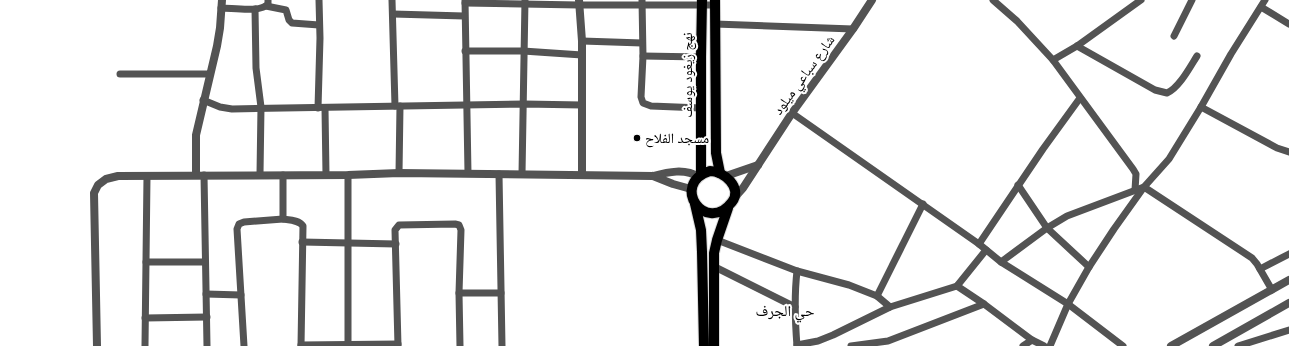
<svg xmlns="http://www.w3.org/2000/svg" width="1289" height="346" viewBox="0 0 1289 346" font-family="'Fira Sans Condensed','Noto Naskh Arabic',sans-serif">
<rect width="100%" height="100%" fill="#fff"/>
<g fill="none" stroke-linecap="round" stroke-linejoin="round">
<g stroke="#dbdbdb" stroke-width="12">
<g id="primary">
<polyline points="715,0 716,153 720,173"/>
<path d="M710,171C724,171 743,188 732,202C706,236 669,184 710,171Z"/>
<polyline points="701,174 701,57 702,0"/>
<polyline points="695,204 701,230 702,252 704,346"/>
<polyline points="714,346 714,253 717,240 728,208"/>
</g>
</g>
<g stroke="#535353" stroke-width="7">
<polyline points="392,0 395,106"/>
<polyline points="465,0 468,173"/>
<polyline points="642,0 643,56 641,97 643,103 651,106 701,108"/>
<polyline points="993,0 1017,21 1053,60 1133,169 1136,174 1135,190"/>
<polyline points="465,3 579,5 715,5"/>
<polyline points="266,6 286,10 289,20 292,23 319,25"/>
<polyline points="1261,7 1289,24"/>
<path d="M221,8C233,8 260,13 268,4V0"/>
<polyline points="255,9 256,68 261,107 260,174"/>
<polyline points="393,14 464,16"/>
<polyline points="715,24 853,29"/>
<polyline points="1174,36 1192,0"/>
<polyline points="582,41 642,43"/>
<path d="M1077,46L1155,90L1167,93C1179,88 1190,67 1197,56"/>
<polyline points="465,51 523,51 582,55"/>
<polyline points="643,56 701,57"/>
<polyline points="1053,60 1077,46 1141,0"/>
<polyline points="120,74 210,74"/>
<polyline points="203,100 220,107 232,109 524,104 582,105"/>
<polyline points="1201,107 1277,148 1289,152"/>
<polyline points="318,108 320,38 319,0"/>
<polyline points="325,108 326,175"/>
<polyline points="792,113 979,244 1001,262 1068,304 1123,346"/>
<polyline points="399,173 400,106"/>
<polyline points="499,174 502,346"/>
<polyline points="522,174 525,0"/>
<polyline points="204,175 207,346"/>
<path d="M283,175V219C290,220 299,220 303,226L301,346"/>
<polyline points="348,175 348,346"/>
<polyline points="1018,185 1047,228 1089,267"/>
<polyline points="717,240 797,271 849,285 877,296 890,307"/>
<polyline points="302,242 396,244"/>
<polyline points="979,244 1043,149 1080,98"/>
<polyline points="146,262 205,262"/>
<polyline points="1001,262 1047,228 1067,216 1144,187 1252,258 1257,264 1272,290"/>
<polyline points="713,266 795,307"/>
<polyline points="1260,269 1289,254"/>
<polyline points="957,286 984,304 1032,340 1023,346"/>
<polyline points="459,293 501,293"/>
<polyline points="206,294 241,295"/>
<polyline points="877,296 923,204"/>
<polyline points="145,318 207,317"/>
<polyline points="1032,340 1044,346"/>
<polyline points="301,345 398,344"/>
<polyline points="797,345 818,341 833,335 890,307 957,286 986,250"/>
<polyline points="145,346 147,176"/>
<polyline points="244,346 237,229 239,224 244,222 283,219"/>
<polyline points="398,346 395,230 399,225 455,224 459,225 461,230 459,293 460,346"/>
<path d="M797,346C795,321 794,297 797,271"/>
<polyline points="851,346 888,341 984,304"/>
<polyline points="1050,346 1068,304 1089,267 1114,229 1144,187 1169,159 1201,107 1231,54 1265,0"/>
<polyline points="1238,346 1289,330"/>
</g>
<g stroke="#535353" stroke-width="8">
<polyline points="579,0 582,41 582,175"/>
<polyline points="196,175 196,135 217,46 220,28 222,0"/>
<polyline points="653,176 673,184 691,189"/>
<polyline points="726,176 758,165"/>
<polyline points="735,197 743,188 792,113 853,29 872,0"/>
<path d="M97,346L94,193L98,185L106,179L118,176L348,175L399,173L653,176C668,172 685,168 699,177"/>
<polyline points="1171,346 1289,280"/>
<polyline points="1213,346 1289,303"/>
</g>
<use href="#primary" stroke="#000" stroke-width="10"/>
</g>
<circle fill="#000" stroke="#fff" stroke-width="1.5" cx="637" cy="138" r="4"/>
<g text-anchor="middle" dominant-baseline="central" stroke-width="4" stroke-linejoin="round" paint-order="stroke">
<g font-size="14" fill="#000" stroke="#fff">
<text transform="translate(687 75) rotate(-90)">نهج زيغود يوسف</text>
<text transform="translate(804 75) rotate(-54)">شارع سباعي ميلود</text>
</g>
<g font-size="14" fill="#000" stroke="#fff" text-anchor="start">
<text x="645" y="138">مسجد الفلاح</text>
</g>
<g font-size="15" fill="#000" stroke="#fff">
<text x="785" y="311">حي الجرف</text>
</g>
</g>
</svg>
